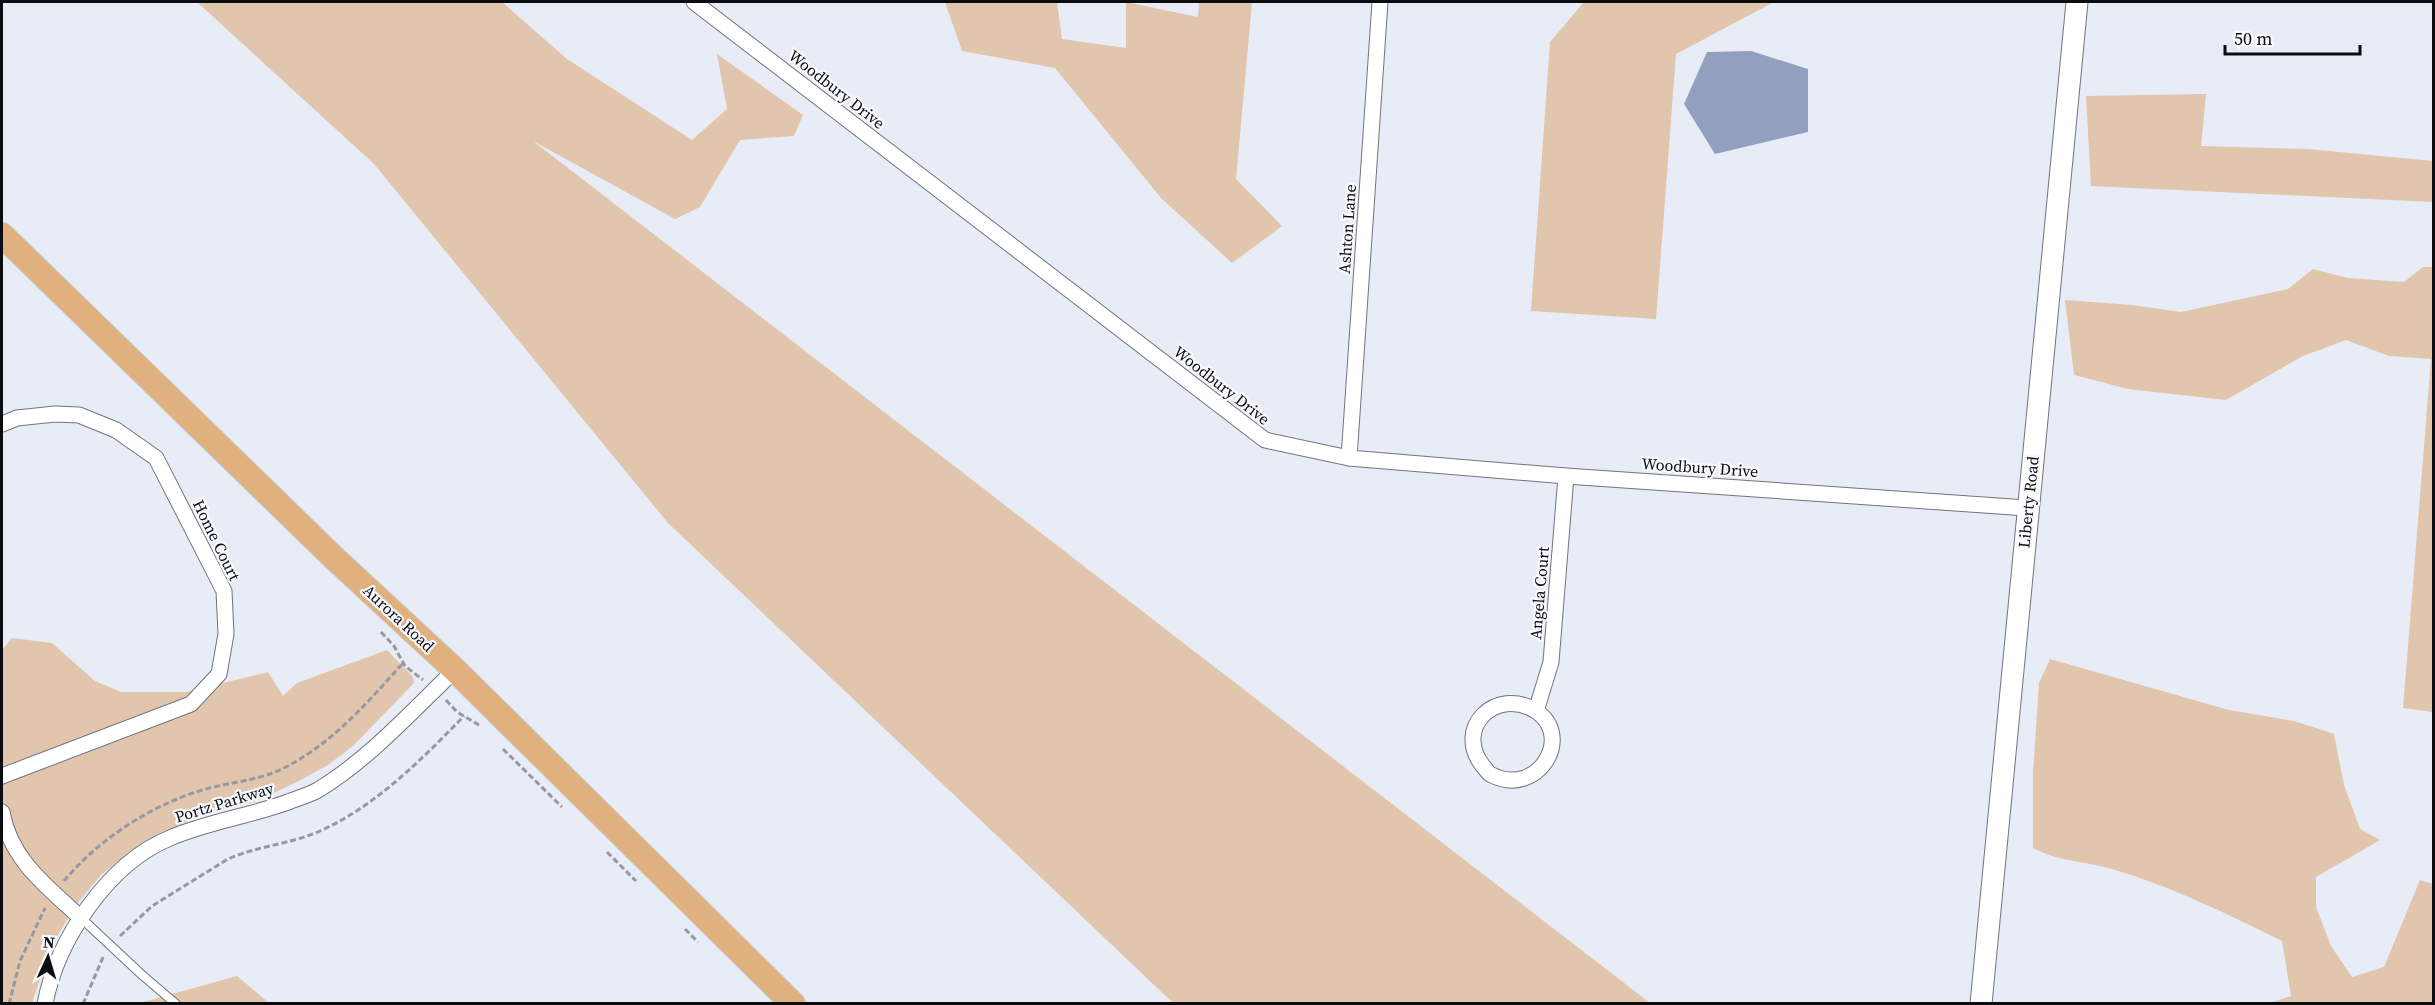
<svg xmlns="http://www.w3.org/2000/svg" width="2435" height="1005" viewBox="0 0 2435 1005" font-family="'Source Serif 4',serif">
<rect width="100%" height="100%" fill="#e8ecf6"/>
<g fill="#e2c5ad">
<polygon points="197,2 502,2 567,59 692,140 727,109 717,54 803,115 794,136 740,140 700,207 675,219 533,141 1650,1003 1173,1003 668,523 374,164"/>
<polygon points="945,2 1057,2 1062,39 1126,48 1126,2 1198,17 1199,2 1252,2 1236,179 1282,226 1232,263 1161,198 1055,68 962,51"/>
<polygon points="1584,2 1774,2 1676,54 1656,319 1531,311 1550,42"/>
<polygon points="2206,94 2201,146 2308,149 2433,161 2433,202 2091,186 2086,96"/>
<polygon points="2423,267 2434,267 2433,712 2403,708 2431,359 2389,356 2346,340 2303,356 2226,400 2128,389 2074,375 2065,300 2132,305 2181,312 2288,289 2313,269 2348,278 2404,282"/>
<polygon points="12,638 52,643 95,681 121,692 186,692 268,672 283,696 297,683 387,650 413,677 414,683 353,746 328,765 293,784 254,802 195,817 128,853 101,875 75,906 50,949 32,1003 2,1004 2,650"/>
<path d="M2050,659L2229,710L2294,721L2334,734L2344,785L2360,829L2380,840L2316,877V907L2331,946L2352,977L2384,967L2420,880L2433,884V1003H2270L2291,996L2282,941C2225,913 2169,885 2108,868C2083,861 2057,861 2033,848V773L2039,683Z"/>
<polygon points="237,976 269,1003 136,1004"/>
</g>
<polygon fill="#929fbe" points="1751,51 1808,69 1808,132 1715,154 1684,104 1707,52"/>
<g fill="none" stroke-linecap="round" stroke-linejoin="round">
<g stroke="#71747d" stroke-width="10">
<polyline id="lane" points="80,917 141,974 176,1004"/>
</g>
<g stroke="#71747d" stroke-width="17">
<g id="street">
<polyline points="694,2 1265,440 1349,458 1566,476 2027,508"/>
<polyline points="2,424 17,418 55,414 79,415 116,430 156,458 224,591 226,634 219,674 191,704 2,776"/>
<polyline points="1349,458 1380,2"/>
<path d="M1536,711C1496,686 1453,728 1483,766C1486,769 1488,774 1492,775C1537,798 1575,737 1536,711L1551,662L1566,476"/>
<path d="M2,812C10,859 47,887 80,917"/>
<path d="M45,1004C57,939 109,863 170,838C207,822 250,816 288,802C298,798 309,795 318,790C369,759 412,711 455,670"/>
</g>
</g>
<g stroke="#71747d" stroke-width="23">
<polyline id="secondary" points="1981,1004 2077,2"/>
</g>
<g stroke="#c9caca" stroke-width="26">
<polyline id="primary" points="2,235 332,556 455,670 793,1004"/>
</g>
<g stroke="#9699a1" stroke-width="3" stroke-dasharray="6 3" stroke-linecap="butt">
<polyline points="381,632 394,646 405,666 423,680"/>
<polyline points="446,700 457,712 479,725"/>
<polyline points="503,749 562,807"/>
<polyline points="607,852 636,881"/>
<path d="M64,881C97,841 147,808 196,792C225,782 256,782 284,768C333,743 367,703 403,663"/>
<polyline points="685,929 698,942"/>
<path d="M120,936L152,906L228,859C257,846 291,844 320,831C376,806 422,759 464,716"/>
<polyline points="9,1004 20,961 45,908"/>
<polyline points="83,1004 104,955"/>
</g>
<use href="#lane" stroke="#fff" stroke-width="8"/>
<use href="#street" stroke="#fff" stroke-width="15"/>
<use href="#secondary" stroke="#fff" stroke-width="21"/>
<use href="#primary" stroke="#e0b07f" stroke-width="24"/>
</g>
<g text-anchor="middle" dominant-baseline="central" stroke-width="4.5" stroke-linejoin="round" paint-order="stroke">
<g font-size="16" fill="#0a0c0f" stroke="#f7f9ff">
<text transform="translate(837 89) rotate(38)">Woodbury Drive</text>
<text transform="translate(1347 229) rotate(-86)">Ashton Lane</text>
<text transform="translate(1222 385) rotate(38)">Woodbury Drive</text>
<text transform="translate(1700 467) rotate(4)">Woodbury Drive</text>
<text transform="translate(2028 502) rotate(-84)">Liberty Road</text>
<text transform="translate(217 540) rotate(64)">Home Court</text>
<text transform="translate(1539 593) rotate(-85)">Angela Court</text>
<text transform="translate(399 618) rotate(43)">Aurora Road</text>
<text transform="translate(224 802) rotate(-17)">Portz Parkway</text>
</g>
</g>
<rect width="2435" height="1005" fill="none" stroke="#0a0c0f" stroke-width="6"/>
<g transform="translate(48 957) rotate(4)" stroke="#f7f9ff" stroke-width="4.5" paint-order="stroke">
<path d="M0-4.5L10 22L0 15L-10 22Z" fill="#0a0c0f"/>
<text y="-9" font-size="16" font-weight="bold" text-anchor="middle" fill="#0a0c0f">N</text>
</g>
<path d="M2225 45v9h135v-9" fill="none" stroke="#0a0c0f" stroke-width="3"/>
<text x="2234" y="45" font-size="18" fill="#0a0c0f" stroke="#f7f9ff" stroke-width="4.5" paint-order="stroke">50 m</text>
</svg>
